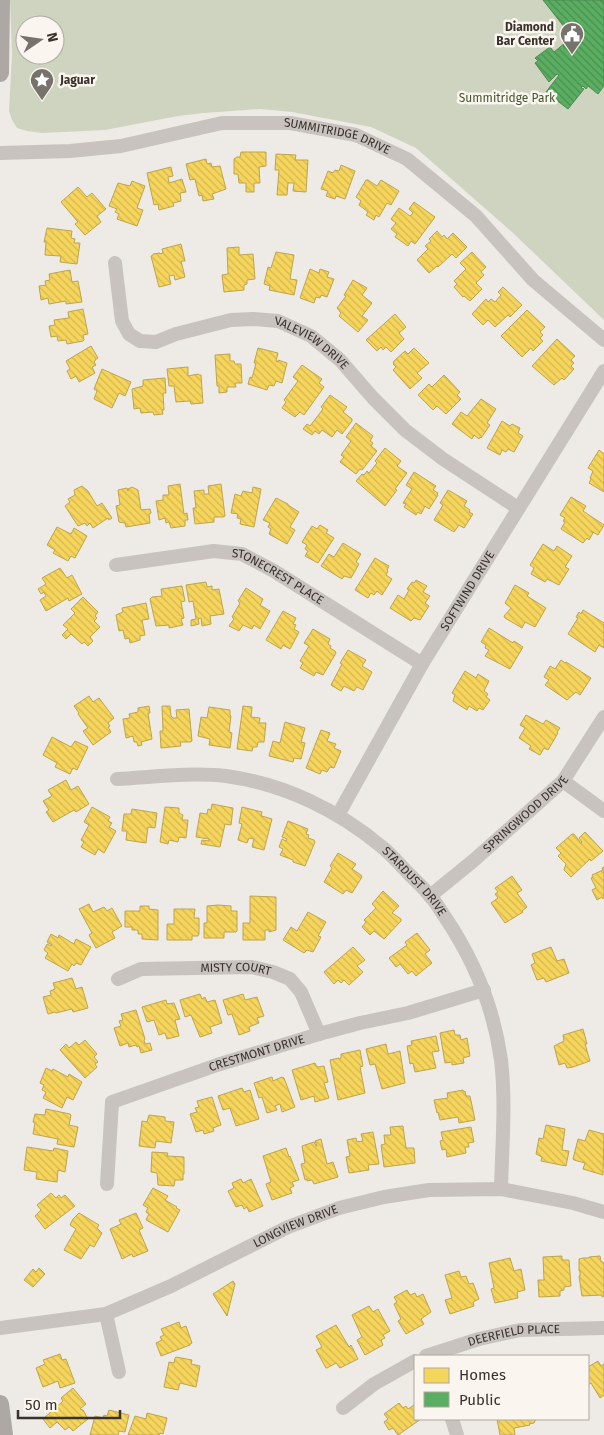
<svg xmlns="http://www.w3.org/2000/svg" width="604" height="1435" viewBox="0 0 604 1435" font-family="'Fira Sans',sans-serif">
<defs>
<pattern id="homes-back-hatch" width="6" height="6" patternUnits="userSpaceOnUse" patternTransform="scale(1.25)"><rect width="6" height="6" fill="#f6d55c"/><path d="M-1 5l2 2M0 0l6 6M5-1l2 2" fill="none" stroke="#d4b750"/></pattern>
<pattern id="public-back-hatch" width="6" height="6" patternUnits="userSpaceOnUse" patternTransform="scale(1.25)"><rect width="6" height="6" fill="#5aae61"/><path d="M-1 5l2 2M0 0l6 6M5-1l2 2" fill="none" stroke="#4b8e50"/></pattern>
</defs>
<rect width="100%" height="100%" fill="#eeebe6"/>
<path fill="#cfd4c1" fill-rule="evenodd" d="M10,0H604V320L513,233L416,148L371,127L292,112L261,109L204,113L178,116L105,130L42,133L27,131L17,128L12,120L9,111L12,54ZM25,25H55V55H25Z"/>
<g fill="url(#homes-back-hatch)" stroke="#bda44e">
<polygon points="241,152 266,152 266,166 259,167 260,183 254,183 254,192 246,192 246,183 239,183 238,174 234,174 234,159 237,157 240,157"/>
<polygon points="276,154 296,155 295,160 308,160 306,192 293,191 294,183 288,183 287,195 277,195 279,170 275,170"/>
<polygon points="206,159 207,164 211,163 212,167 220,166 226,189 212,194 214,199 203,201 202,195 199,196 195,179 190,180 186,164"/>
<polygon points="341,165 355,171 345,199 336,196 335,199 326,196 328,191 321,189 328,171 333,173 335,170 339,171"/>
<polygon points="171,167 173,176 168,177 169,183 182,179 186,192 180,193 181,201 173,203 174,206 159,210 158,204 154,205 147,173"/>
<polygon points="366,180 368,180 377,186 381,180 399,191 391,205 387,203 379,217 376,215 374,220 366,215 368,212 359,205 361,201 356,197"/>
<polygon points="132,181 145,186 137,208 143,210 137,226 117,219 119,214 115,212 117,209 109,206 118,183 130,186"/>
<polygon points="78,187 87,197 92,193 106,209 97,216 101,222 85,235 75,224 78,222 61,202"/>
<polygon points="414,202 435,217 415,244 411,241 408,246 395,237 397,234 391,229 396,223 391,219 399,208 410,216 413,213 409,209"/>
<polygon points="47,228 72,231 71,238 75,239 74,243 80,243 77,264 60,262 61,256 45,255 46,242 44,242"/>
<polygon points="437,231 442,237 444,235 447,239 453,233 467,247 456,258 452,254 438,267 437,266 429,273 417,260 428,249 425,246 431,241 429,239"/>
<polygon points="181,244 185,261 181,261 185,277 175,280 174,275 169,276 171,284 159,287 151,256 153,255 153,254 160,253 160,254 163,253 162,249"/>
<polygon points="239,247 239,255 253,254 255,279 247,280 247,284 244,285 244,290 224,292 222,275 228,274 227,248"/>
<polygon points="276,252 294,255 290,279 297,280 294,295 269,290 270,286 264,284 268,267 271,268"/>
<polygon points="472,252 486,267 481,272 484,275 476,283 482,289 470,301 464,296 463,297 454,287 457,284 454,281 466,269 460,263"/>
<polygon points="310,269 319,273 320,269 329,272 327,277 334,279 327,297 321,295 320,298 316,297 314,303 300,298"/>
<polygon points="70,270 72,282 78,281 82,302 66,304 66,301 49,304 48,298 41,300 39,286 46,285 45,281 50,280 49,274"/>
<polygon points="353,280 367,288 362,295 372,303 362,316 368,320 358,332 339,316 341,313 337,308 346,296 344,295"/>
<polygon points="503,287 522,305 510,317 508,315 495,327 488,320 483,325 472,314 486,299 488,302 491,299 495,302 501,295 498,292"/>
<polygon points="83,309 88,334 83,335 84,340 83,341 67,344 66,340 58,341 57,336 51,337 49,326 55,325 54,320 69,318 68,312"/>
<polygon points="527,310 545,327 540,332 543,335 540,338 543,341 533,351 531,348 522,357 501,336"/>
<polygon points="395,314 406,327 399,333 404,339 391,352 386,347 383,350 381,347 377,351 366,340"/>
<polygon points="557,339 575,356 571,360 574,363 571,366 574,369 564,380 562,378 554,385 532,366"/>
<polygon points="91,346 98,358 95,360 95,361 94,362 96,365 92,367 95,373 79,382 76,376 71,379 67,371 70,369 66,361"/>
<polygon points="258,348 278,353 276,361 278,362 278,360 287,363 282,383 276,381 274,386 269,385 267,390 248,384 250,377 252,378 256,363 254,363"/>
<polygon points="414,348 429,363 417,373 422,378 410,389 393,370 396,367 393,364 394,363 393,362 405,351 408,354"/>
<polygon points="230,354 230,361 234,361 235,364 241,364 242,383 235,383 236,387 227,387 227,392 219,393 219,386 217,386 215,355"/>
<polygon points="302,365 322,379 319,383 324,387 304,415 300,412 295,417 282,408 286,402 284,400 298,381 293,377"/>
<polygon points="188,367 188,376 198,374 199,375 201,375 203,403 191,404 190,401 176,402 174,386 169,386 167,369"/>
<polygon points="102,369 131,382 125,396 119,393 112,408 94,399 97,391 94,389"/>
<polygon points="444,375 460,392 457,395 461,399 446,414 437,406 433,410 418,395 429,384 432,387"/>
<polygon points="165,378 166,393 163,393 164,410 162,410 163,414 154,415 153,412 141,413 140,408 134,409 132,389 143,386 143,380"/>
<polygon points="330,395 347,407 343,412 352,419 352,421 342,434 337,430 332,437 322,430 319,434 315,431 312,435 303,429 307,424 310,426 323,409 321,407"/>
<polygon points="481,399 496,409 487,423 490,425 481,438 480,437 479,439 474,435 472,439 452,424 461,412 467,416"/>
<polygon points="502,421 510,426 512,424 520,428 518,433 523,436 514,452 508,449 506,452 502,450 500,455 487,448"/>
<polygon points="356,423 373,436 370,441 373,443 371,446 377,451 362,470 360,469 356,474 340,462 344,457 341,455 351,441 346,437"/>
<polygon points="385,448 401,461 397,466 407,473 395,489 397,490 385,506 356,481 362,474 364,475 367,471 369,473 377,463 375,461"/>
<polygon points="599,450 604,454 604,492 589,483 591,479 590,478 593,471 588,468"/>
<polygon points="414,472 436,486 433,490 438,493 437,494 438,495 429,509 425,506 421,514 418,512 416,515 404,507 406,504 403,503 412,489 406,485"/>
<polygon points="180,484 184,514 187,513 188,520 185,520 185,526 171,528 169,522 166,523 165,518 159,520 156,501 163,500 163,495 169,495 168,486"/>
<polygon points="221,484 225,516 223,517 214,517 214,522 195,524 193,508 196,508 194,491 204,490 204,494 209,494 208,486"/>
<polygon points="82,486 88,491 97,506 102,503 112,518 109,520 108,518 93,528 90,523 87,526 85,523 78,526 65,506 70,502 68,499 75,495 74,490"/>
<polygon points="132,487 138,490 141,510 150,509 151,513 149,514 150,523 126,527 125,523 119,522 116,506 120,505 118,490 127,488 128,491 128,489"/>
<polygon points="253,487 261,489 254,527 240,524 241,519 237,518 238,514 231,513 235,494 241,496 243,491 252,493"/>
<polygon points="448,490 467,501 464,506 470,510 469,512 473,514 464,528 459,525 454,532 434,520 443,505 440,503"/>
<polygon points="571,497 586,506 583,511 604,525 598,535 591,531 593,533 589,540 587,538 583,543 561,529 565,522 563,521 565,518 560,515"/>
<polygon points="276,498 288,504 288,505 299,512 290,527 295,530 287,544 269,534 271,529 268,527 270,523 263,520"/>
<polygon points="320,525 328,530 326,533 334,538 318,563 305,556 308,551 305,549 307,545 302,542 312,526 317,529"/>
<polygon points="57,527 71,534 74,528 87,536 75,558 71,556 68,561 53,553 55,550 47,545"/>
<polygon points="343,543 361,554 356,562 359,564 351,578 344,576 342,579 321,566 329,554 334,557"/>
<polygon points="543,544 554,551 557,546 572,556 565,567 569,569 559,585 547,579 545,582 531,574 534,568 530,565"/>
<polygon points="375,558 389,566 387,570 388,571 386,575 392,579 382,595 377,591 374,595 371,593 368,598 355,590"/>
<polygon points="60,568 67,578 72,575 82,594 69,601 68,598 46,611 40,600 46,596 44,592 41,594 38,589 46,584 42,578"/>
<polygon points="416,580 427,586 423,592 430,596 425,603 429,606 420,620 414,618 411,621 390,608 398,595 404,599 409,590 407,589 412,582 414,583"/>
<polygon points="206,582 207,587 212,586 212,590 219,589 224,614 210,616 211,624 202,626 201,618 198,619 199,624 191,626 191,620 196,619 193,601 189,602 186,585"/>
<polygon points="515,585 529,593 527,596 546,608 535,627 525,622 522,628 505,618 504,616 511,608 505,603"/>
<polygon points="182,586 185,601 181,602 184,618 181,619 183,625 169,628 169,625 156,626 150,599 152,597 162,596 161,589"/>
<polygon points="246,588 263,599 260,605 270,611 260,629 254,625 252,629 243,625 239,631 229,626 234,619 232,617 240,603 238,601"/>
<polygon points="83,597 98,612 95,616 97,618 94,621 100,627 90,637 93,641 88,646 84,642 82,644 71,634 66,639 62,635 68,629 63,625 75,613 71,609"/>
<polygon points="146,603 149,619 142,620 145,635 140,636 140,640 130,643 129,638 125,639 123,630 119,631 116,615 123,612 122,608"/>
<polygon points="583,610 604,623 604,648 599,645 595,652 568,634 578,618 576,617 579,612 581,614"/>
<polygon points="283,611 296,618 293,624 296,625 294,629 299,632 290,649 283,645 281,649 266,640"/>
<polygon points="489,628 513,643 514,641 523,647 510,669 485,656 489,650 485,648 486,645 481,642"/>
<polygon points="313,629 330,639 328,644 331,646 330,648 335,651 336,653 323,675 316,672 314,676 300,668 303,663 300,661 309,646 304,643"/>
<polygon points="348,650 366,660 362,666 372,672 363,690 357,687 354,691 344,686 341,691 331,685 342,664 340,663"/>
<polygon points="561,660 565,663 566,662 591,678 580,695 576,692 567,700 545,685 549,680 544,677 550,666 555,669"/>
<polygon points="465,671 476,678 478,674 489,681 484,691 488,694 486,697 490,700 483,710 479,708 477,711 469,706 467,710 453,701 455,695 452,693"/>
<polygon points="89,696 93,702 99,698 114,718 108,723 110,726 108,727 111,732 93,745 83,731 88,728 78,714 79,713 74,706"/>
<polygon points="149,706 150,713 148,713 152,739 141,742 142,745 138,746 137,742 134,742 133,736 126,738 123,719 130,718 129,714 138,712 138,708"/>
<polygon points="162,706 170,706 171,716 173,718 177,718 176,710 189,709 192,741 190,742 180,742 181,746 161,748 160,731 163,731"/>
<polygon points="243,706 252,707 251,717 260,718 259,723 266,723 264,742 258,742 257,747 253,747 252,751 237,749"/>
<polygon points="209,707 230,710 230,715 231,716 229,732 232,733 230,748 209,745 210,739 198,736 201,717 207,718"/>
<polygon points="526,715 543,724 546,720 560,728 557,732 558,733 548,750 544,748 540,755 529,749 531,746 519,738 525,728 520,725"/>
<polygon points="285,722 305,728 301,742 305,743 301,759 294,758 293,762 269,756 273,741 280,743"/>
<polygon points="321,730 330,733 327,741 336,744 334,748 341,751 334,768 330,767 327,772 322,770 320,774 306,768"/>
<polygon points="52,737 71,747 75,741 88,747 77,770 73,768 70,774 55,767 57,763 43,755"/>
<polygon points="66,780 71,790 78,786 89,804 76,812 74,810 53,822 46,812 49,810 43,801 52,796 48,790"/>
<polygon points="212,804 233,808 231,825 225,824 220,847 201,844 202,840 209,841 209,839 196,837 200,813 207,814 208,809 211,810"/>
<polygon points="92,807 110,817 108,821 112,823 109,827 116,831 104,853 98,849 95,855 81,847 84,842 81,840 89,825 84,822"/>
<polygon points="165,807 179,808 179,813 183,815 182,820 188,820 186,838 179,837 178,842 169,840 168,844 160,842"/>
<polygon points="242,807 262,812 261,816 262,816 272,819 264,850 252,847 254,839 249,838 247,843 238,840 242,824 239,823"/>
<polygon points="132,809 157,813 155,828 148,827 146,843 126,840 127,831 122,831 124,814 131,814"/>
<polygon points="288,821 308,829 306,834 309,835 308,838 314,840 315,842 305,866 293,862 293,860 280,855 283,849 279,847 282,839 286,841 287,839 282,837"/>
<polygon points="585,832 603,851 591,861 590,859 571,877 564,870 566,864 558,856 561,853 556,848 572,834 574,834 581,843 582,842 579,838"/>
<polygon points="338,853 356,864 352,869 361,875 362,877 352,893 346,890 343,894 324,882 332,868 330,866"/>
<polygon points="604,867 604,898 603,899 602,897 597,900 592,890 596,888 591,878 593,877 592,875 603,870 602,868"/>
<polygon points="512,876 522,890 517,893 527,907 522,911 523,912 505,923 491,903 498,898 495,894 498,892 495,888"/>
<polygon points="383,891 399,906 392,913 401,919 401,921 384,939 374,931 370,935 362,927 366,922 364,920 376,908 372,904"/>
<polygon points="250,896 276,897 276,930 269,932 269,930 265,930 265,940 243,940 243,923 250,923"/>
<polygon points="89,904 93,912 104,907 107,911 112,908 122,926 112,932 115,938 96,948 89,935 92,933 79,909"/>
<polygon points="218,905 231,906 231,911 237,911 237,931 236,932 224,932 224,938 204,938 204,923 207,923 207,906"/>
<polygon points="140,906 149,906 149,909 158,910 158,940 142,939 142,934 138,934 138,930 132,930 132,927 125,927 125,911 140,911"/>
<polygon points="174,909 195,909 194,918 199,918 199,934 198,936 192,936 192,940 167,940 167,924 174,924"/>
<polygon points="308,912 326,922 318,936 321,937 313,952 307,950 304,953 283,940 291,927 297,931"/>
<polygon points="417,933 430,950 425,954 432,963 416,976 412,971 408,974 400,964 396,967 389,958 407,945 405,942"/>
<polygon points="51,934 58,938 59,935 74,944 76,939 91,947 81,965 76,963 74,966 72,964 68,971 45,958 48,953 44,950 47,944 51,946 52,945 47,942"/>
<polygon points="353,947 365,960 357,966 363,972 349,985 344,980 341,983 338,980 334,984 324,972"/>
<polygon points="551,947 557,961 564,959 569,973 546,982 544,978 537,980 531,965 535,963 532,954"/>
<polygon points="72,978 76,989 82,987 88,1008 73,1012 72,1009 56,1013 55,1012 48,1014 43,997 51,995 50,991 55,989 53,983"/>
<polygon points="200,994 202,999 205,997 207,1002 215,1000 222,1023 210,1027 212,1033 200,1037 191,1015 185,1017 180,1000"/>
<polygon points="243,994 245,1000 257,997 264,1016 257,1018 259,1023 249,1027 250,1031 239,1035 232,1014 228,1015 223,1000"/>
<polygon points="166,1000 167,1004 174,1003 180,1019 175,1020 179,1036 167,1039 165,1033 159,1035 154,1020 147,1022 142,1007"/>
<polygon points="136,1010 145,1039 144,1040 145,1044 150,1043 152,1050 141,1053 139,1046 137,1047 136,1045 129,1047 128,1043 120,1046 114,1028 121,1026 119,1021 123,1020 121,1014"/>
<polygon points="583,1029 587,1044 585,1044 590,1061 573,1067 567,1068 565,1063 559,1065 554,1046 564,1041 563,1035"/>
<polygon points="454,1030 455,1035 460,1035 461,1040 467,1038 470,1056 463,1058 464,1063 452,1065 452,1062 445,1063 440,1033"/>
<polygon points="436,1036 439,1051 432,1052 436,1068 415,1072 413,1063 410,1064 407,1046 412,1045 411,1041"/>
<polygon points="85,1040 97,1054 94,1057 98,1062 95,1064 97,1067 85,1078 60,1050 66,1044 69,1048 76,1042 79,1045"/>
<polygon points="386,1044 388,1054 400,1051 405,1083 382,1089 375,1064 370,1065 366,1049"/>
<polygon points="360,1050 363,1066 360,1067 365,1093 338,1100 330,1060 339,1058 339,1059 341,1058 341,1054"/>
<polygon points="315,1063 317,1067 324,1066 328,1082 324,1083 329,1098 315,1102 314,1096 301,1100 292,1070"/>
<polygon points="46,1068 52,1071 53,1069 68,1077 69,1074 82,1082 73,1100 67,1097 62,1108 43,1098 46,1092 42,1090 44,1085 40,1083"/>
<polygon points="272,1077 273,1081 282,1077 284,1078 295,1107 282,1112 280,1104 275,1106 277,1110 267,1113 262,1097 259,1098 254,1083"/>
<polygon points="242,1088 244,1092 250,1090 259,1119 236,1126 230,1108 223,1110 218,1096"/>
<polygon points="463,1090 464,1092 465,1091 466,1096 470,1096 475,1120 459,1123 458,1117 440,1120 438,1112 437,1113 434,1100 448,1098 447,1093"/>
<polygon points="212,1097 221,1125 213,1128 214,1131 204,1134 203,1130 196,1132 190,1114 197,1112 195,1108 199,1107 197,1101"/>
<polygon points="46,1109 70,1114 71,1115 69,1125 78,1127 74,1147 57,1144 58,1139 33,1134 35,1123 33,1122 35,1114 45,1115"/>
<polygon points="149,1115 165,1117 165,1121 174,1122 171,1143 156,1141 155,1148 139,1146 142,1121 147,1122"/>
<polygon points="546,1125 565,1129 562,1150 569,1151 566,1166 541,1161 542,1157 536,1154 539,1138 543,1139"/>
<polygon points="403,1126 406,1148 414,1148 415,1163 384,1167 381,1145 385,1144 384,1135 391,1135 390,1127"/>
<polygon points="471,1127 474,1142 468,1143 469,1147 465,1147 466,1153 447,1157 446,1149 442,1150 440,1141 443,1140 441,1132"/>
<polygon points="589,1130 604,1134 603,1175 583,1169 585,1163 574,1160 573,1159 578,1139 585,1141"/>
<polygon points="373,1132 379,1164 368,1165 369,1170 349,1173 346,1157 350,1156 347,1140 356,1138 357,1142 363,1141 361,1134"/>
<polygon points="321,1139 327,1164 333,1162 338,1177 314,1184 312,1180 307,1181 307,1179 305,1180 301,1164 305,1163 302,1146 314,1142 316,1146 317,1146 315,1141"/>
<polygon points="27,1147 53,1151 54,1148 68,1151 65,1172 58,1170 57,1182 36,1179 37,1172 24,1170"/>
<polygon points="286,1148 289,1157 290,1156 299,1180 292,1182 294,1186 290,1188 292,1193 272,1200 266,1184 271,1182 263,1156"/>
<polygon points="152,1152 168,1153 167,1156 184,1157 184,1174 183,1174 183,1180 175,1180 174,1186 158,1185 157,1173 151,1172"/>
<polygon points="241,1179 243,1183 251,1179 263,1206 249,1212 247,1207 244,1209 242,1205 236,1207 228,1191 234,1188 232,1183"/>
<polygon points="153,1188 168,1196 165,1200 177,1207 176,1208 180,1210 168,1232 146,1220 149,1214 146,1212 148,1208 143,1205"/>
<polygon points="51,1193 56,1198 59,1195 61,1198 65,1195 75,1206 45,1229 35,1216 41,1210 37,1205"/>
<polygon points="79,1213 99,1225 97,1228 102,1233 94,1247 90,1245 81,1259 64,1250 76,1229 70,1225 73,1219"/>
<polygon points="136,1213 143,1228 139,1230 148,1251 133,1257 132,1254 122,1259 110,1229 121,1224 119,1220"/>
<polygon points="562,1256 562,1260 569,1260 571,1286 564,1287 564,1290 560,1291 560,1296 539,1297 538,1280 544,1280 543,1257"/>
<polygon points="600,1256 601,1262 603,1262 604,1264 604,1296 602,1297 602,1295 582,1296 579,1276 580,1276 580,1271 579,1271 579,1259 583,1258 589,1258 589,1257"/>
<polygon points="510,1258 514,1271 521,1269 525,1290 517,1292 518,1298 495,1303 491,1289 494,1288 489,1263"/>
<polygon points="39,1268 45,1274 33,1287 24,1280 33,1269 36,1272"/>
<polygon points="459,1271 461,1277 466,1276 469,1284 473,1283 479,1299 473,1302 474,1306 450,1314 445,1300 452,1298 445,1275"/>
<polygon points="233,1281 235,1284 227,1316 213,1294"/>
<polygon points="407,1290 410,1295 415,1293 417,1297 423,1294 431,1312 421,1319 424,1324 406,1334 398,1321 401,1319 394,1304 397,1302 394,1297"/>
<polygon points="369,1306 373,1312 378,1309 390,1331 383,1335 385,1338 381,1340 383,1345 365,1355 357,1340 362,1337 352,1315"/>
<polygon points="179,1322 181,1328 186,1326 192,1343 190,1344 190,1345 161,1356 156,1343 162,1340 160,1337 164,1335 161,1329"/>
<polygon points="336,1325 349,1347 351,1345 358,1359 340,1368 336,1363 327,1368 326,1368 316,1350 322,1347 316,1336"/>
<polygon points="60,1354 62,1360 66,1359 75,1383 60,1388 58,1381 43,1387 36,1368 45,1364 43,1360"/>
<polygon points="176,1357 192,1360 191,1364 200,1366 196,1387 180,1383 178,1390 164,1387 169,1362 174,1363 175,1358"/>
<polygon points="598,1361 601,1366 604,1364 604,1395 600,1398 591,1383 588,1385 588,1367"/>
<polygon points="73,1388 86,1404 80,1409 83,1410 88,1419 73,1431 69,1427 65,1430 57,1422 50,1428 43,1419 63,1401 61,1398"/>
<polygon points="399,1403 403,1408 406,1406 408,1409 414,1405 415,1408 415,1419 421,1419 398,1435 393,1428 389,1430 384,1422 388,1419 384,1414"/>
<polygon points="109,1410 129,1415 125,1432 119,1431 118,1435 90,1435 95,1416 103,1418 104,1415 107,1416"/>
<polygon points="147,1413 167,1418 163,1434 160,1433 159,1435 128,1435 135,1416 146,1419"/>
<polygon points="497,1419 536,1419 534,1423 529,1424 530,1425 514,1428 515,1435 500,1435"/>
</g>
<polygon fill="url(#public-back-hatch)" stroke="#508851" points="543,0 604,0 604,86 598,94 588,86 586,89 583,86 581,88 584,89 568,109 546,92 559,75 557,74 549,82 535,63 538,61 535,58 550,47 554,52 571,38 568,33 576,27 572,22 565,28"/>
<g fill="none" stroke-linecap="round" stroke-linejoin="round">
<g stroke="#c8c3be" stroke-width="14">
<path id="s1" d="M0,153L70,151L121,146L222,123H290L356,135L407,159L476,216L533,280L604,340"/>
<path id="s2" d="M115,263L122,321L129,334L140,341L156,342L176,334L231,320L253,319L278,321L311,336L340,360L373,398L405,430L443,459L518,508"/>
<path id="s3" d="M116,565L214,551L242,554L274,571L422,664"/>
<path id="s4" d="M117,779C153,777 191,772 226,776C284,784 338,810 382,847C392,855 400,865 409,874C416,881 424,888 430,896C436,902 440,910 445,917C474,960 494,1009 501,1060C506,1103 502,1146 501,1189"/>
<polyline points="563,781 604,811"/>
<path id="s5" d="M338,815L422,664L604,371"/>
<path id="s6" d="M430,896L473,861L563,781L604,717"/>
<path id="s7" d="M118,979L141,969L252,967L273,972L290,979L301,992L319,1034"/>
<path id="s8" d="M107,1184L112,1102L217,1065L319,1034L360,1023L408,1013L484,990"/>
<polyline points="106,1314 119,1372"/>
<path id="s9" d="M0,1328L106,1314L171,1286L288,1227L339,1208L384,1197L429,1190L501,1189L573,1203L604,1212"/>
<path id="s10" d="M426,1356L479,1339L520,1330L604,1328"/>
<polyline points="343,1408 374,1384 415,1361"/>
<polyline points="452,1419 457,1435"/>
</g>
<g stroke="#ada8a3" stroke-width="18">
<polyline points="0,73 1,0"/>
<polyline points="0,1404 4,1435"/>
</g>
</g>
<defs>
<g id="civic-pin" transform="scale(1.25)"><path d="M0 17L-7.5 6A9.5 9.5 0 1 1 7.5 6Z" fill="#78726d" stroke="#faf5ee"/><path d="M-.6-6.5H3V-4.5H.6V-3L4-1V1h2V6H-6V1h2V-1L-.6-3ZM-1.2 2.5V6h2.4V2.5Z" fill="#fff"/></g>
<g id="sight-pin" transform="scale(1.25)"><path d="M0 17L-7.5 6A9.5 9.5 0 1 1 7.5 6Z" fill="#78726d" stroke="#faf5ee"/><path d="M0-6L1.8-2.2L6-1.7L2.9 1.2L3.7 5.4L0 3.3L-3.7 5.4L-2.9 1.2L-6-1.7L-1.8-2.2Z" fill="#fff"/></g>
</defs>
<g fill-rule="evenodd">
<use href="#civic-pin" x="572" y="34"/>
<use href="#sight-pin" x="42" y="80"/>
</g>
<g text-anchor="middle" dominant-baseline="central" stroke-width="5" stroke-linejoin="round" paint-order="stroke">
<g font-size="12" font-weight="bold" fill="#39312c" stroke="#faf5ee" text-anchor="end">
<text x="554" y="27">Diamond<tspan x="554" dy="14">Bar Center</tspan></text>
<text x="60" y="80" text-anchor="start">Jaguar</text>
</g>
<g font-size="12" fill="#465631" stroke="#faf5ee">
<text x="507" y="98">Summitridge Park</text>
</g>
<g font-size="12" fill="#39312c" stroke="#faf5ee">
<text stroke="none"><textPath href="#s1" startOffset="342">SUMMITRIDGE DRIVE</textPath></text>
<text stroke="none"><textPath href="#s2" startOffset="268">VALEVIEW DRIVE</textPath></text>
<text stroke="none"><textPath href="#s3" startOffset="169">STONECREST PLACE</textPath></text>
<text stroke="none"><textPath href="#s5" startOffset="259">SOFTWIND DRIVE</textPath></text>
<text stroke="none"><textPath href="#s6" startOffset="126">SPRINGWOOD DRIVE</textPath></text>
<text stroke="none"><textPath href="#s4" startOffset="330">STARDUST DRIVE</textPath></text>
<text stroke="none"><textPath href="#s7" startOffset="120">MISTY COURT</textPath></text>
<text stroke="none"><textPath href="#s8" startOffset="235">CRESTMONT DRIVE</textPath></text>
<text stroke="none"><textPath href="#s9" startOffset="316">LONGVIEW DRIVE</textPath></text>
<text stroke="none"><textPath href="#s10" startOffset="91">DEERFIELD PLACE</textPath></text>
</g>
</g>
<rect x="414" y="1355" width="175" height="65" fill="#faf5ee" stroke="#ada7a0"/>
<rect x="424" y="1368" width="25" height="15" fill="#f6d55c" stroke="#ada7a0"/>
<text x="459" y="1380" font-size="15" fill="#39312c">Homes</text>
<rect x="424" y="1392" width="25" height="15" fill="#5aae61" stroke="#ada7a0"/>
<text x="459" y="1405" font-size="15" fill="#39312c">Public</text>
<g transform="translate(40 40) rotate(77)"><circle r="24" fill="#faf5ee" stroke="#ada7a0"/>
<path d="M0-4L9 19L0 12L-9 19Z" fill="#78726d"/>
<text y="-8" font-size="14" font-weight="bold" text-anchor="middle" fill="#39312c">N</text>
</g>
<path d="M18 1410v8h102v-8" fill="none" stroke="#39312c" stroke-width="2.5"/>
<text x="25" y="1410" font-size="15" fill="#39312c" stroke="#faf5ee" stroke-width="4" paint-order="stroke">50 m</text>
</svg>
